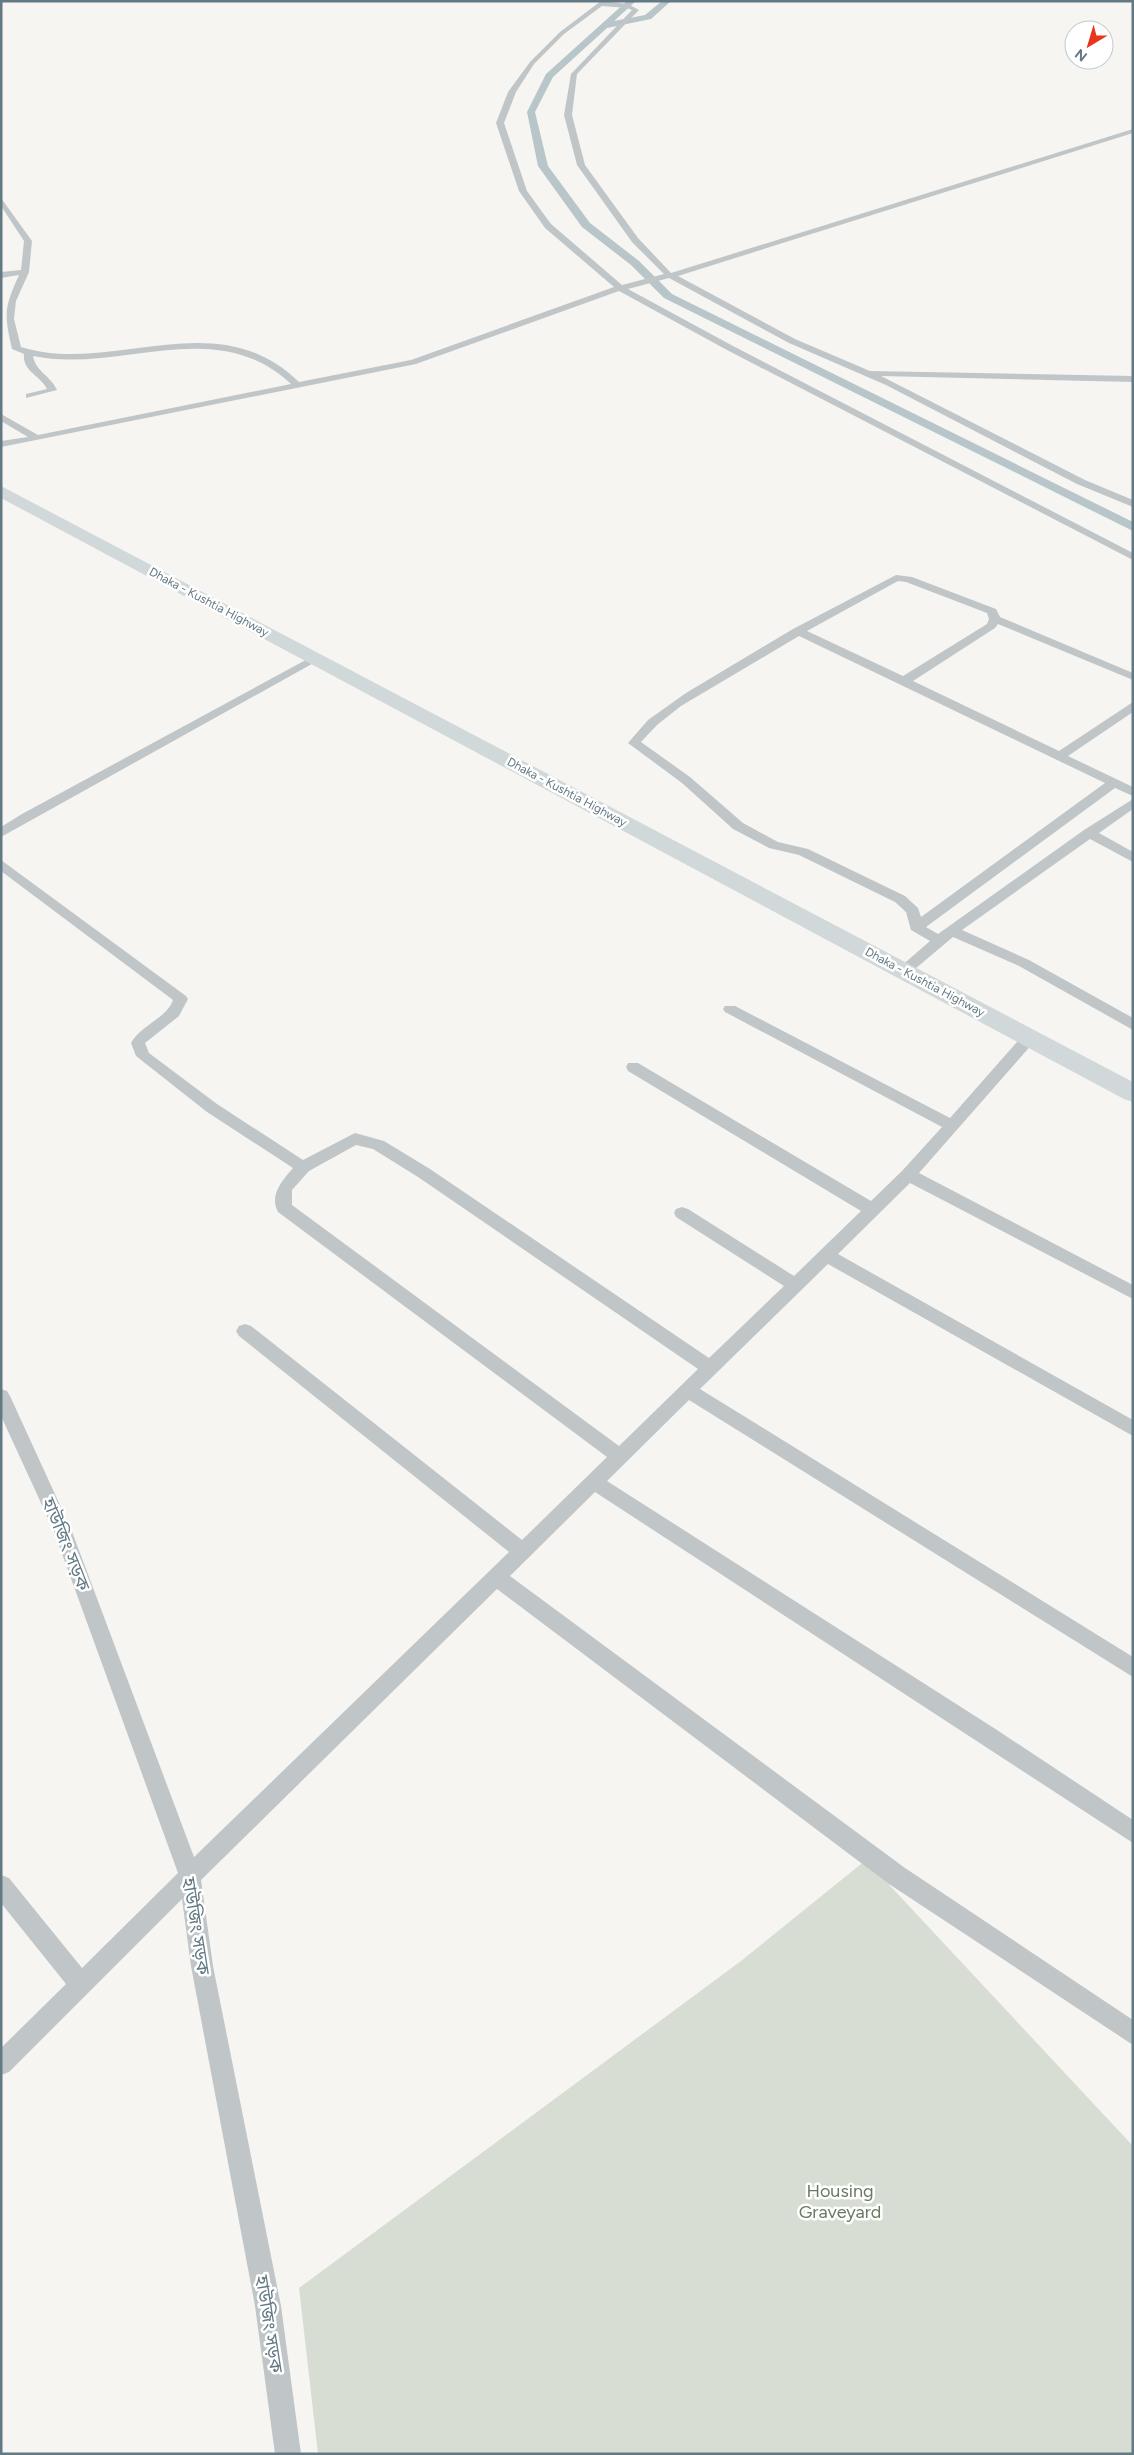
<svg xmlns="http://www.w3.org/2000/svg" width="1134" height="2455" viewBox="0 0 1134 2455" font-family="Figtree,'Noto Sans Bengali',sans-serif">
<rect width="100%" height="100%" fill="#f6f5f2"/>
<polygon fill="#d7ddd3" points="866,1860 1133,2146 1133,2454 318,2454 299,2288 741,1961"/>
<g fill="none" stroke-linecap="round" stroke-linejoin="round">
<polygon fill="#b8c6c9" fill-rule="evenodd" points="627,1 636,1 614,21 645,15 662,1 671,1 651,19 607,28 553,77 535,112 548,166 590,223 639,261 672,294 1133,522 1133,531 664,298 631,265 582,227 538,166 527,112 546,74"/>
<g fill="#c0c6c8" fill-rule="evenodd">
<path d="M601,1L628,4L639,10L577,74L572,115L585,165L638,238L671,273L1133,129V133L678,276L795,339L870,371L1133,376V382L881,376L1085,480L1133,500V507L1077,484L886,385L789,343L669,278L628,289L733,346L1133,553V560L727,350L619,291L416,364L1,447V441L28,437L1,421V414L38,435L291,384C216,313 119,374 33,356C36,372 51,376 57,390L26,398V394L47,389C41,376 22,371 24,354L12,349C4,314 4,308 19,275L1,278V272L21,270L24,241L1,206V198L32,241L29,272L16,301L14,319L21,347C113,376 216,301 299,382L411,360L614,287L545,228L519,191L496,123L508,92L530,62L560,32ZM602,6L627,8L632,10L571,74L564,115L577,165L632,242L664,274L622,285L551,224L527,191L504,123L516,92L534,64L564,34Z"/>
<path d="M896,575L912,577L996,609L1000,617L1133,673V680L998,624L995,628L913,681L1059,751L1133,702V712L1068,756L1133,787V796L1115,788L926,927L938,934L1084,830L1133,799V809L1099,833L1133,852V862L1090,839L962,930L1029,960L1133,1018V1030L1019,966L953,937L909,974H899L897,971L899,968L930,941L911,930L906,912L895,902L799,855L769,848L733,829L682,783L628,743L648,720L686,693L793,629ZM898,581L906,582L987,613L989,619L987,624L903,676L807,631ZM799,636L1105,783L921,917L918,908L905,896L808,849L778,842L743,823L690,777L641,742L657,725L681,706Z"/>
<polygon points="315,655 321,658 319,660 1,837 1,827 22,814"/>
<path d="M1,860L186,996L188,999L179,1016L145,1043L149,1053L217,1104L303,1160L355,1133L384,1141L430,1169L709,1358L784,1286L676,1217L674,1213L676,1209L682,1207L688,1209L794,1276L861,1211L628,1071L626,1067L628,1063H638L871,1201L902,1171L942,1127L725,1012L723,1009L725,1006H735L950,1118L1024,1034H1034L1036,1038L1034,1042L919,1173L1133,1285V1299L910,1183L838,1254L1133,1420V1436L828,1264L700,1389L1133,1657V1677L689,1400L607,1481L997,1730L1133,1820V1843L595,1492L510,1576L905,1868L1133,2020V2045L889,1884L497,1589L201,1880L213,1966L281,2306L301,2454H275L255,2306L191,1966L182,1899L9,2072L1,2075V2048L66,1984L1,1903V1875L9,1878L82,1968L178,1873L53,1529L1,1416V1389L7,1391L10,1396L71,1529L194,1857L509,1552L239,1336L236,1331L239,1326L245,1324L251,1326L522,1540L607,1457L278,1212C269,1195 282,1181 293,1168L207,1112L136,1056L131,1043C141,1025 167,1018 173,1000L1,871ZM356,1145L373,1149L418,1177L698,1369L619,1446L292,1205V1190L309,1171Z"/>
</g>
<polygon fill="#d1d8da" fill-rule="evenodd" points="1,486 1133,1082 1133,1102 1124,1099 1,498"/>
</g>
<g text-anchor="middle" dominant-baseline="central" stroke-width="5" stroke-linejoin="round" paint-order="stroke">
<g font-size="12" fill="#637984" stroke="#fff">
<text transform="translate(209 602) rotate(28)">Dhaka - Kushtia Highway</text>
<text transform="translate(567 792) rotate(28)">Dhaka - Kushtia Highway</text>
<text transform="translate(925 982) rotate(28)">Dhaka - Kushtia Highway</text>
</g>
<g font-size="18" fill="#637984" stroke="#fff">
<text transform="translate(66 1544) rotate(68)">হাউজিং সড়ক</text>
<text transform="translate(196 1926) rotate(81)">হাউজিং সড়ক</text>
<text transform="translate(269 2324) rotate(81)">হাউজিং সড়ক</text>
</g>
<g font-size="18" fill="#6a7b62" stroke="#fff">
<text x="840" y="2191">Housing<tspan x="840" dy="21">Graveyard</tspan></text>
</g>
</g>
<rect width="1134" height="2455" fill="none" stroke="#637984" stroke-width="5"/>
<g transform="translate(1089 45) rotate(218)"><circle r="24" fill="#ffffff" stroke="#c1c9ce"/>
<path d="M0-4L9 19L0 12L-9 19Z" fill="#ea351d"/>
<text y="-8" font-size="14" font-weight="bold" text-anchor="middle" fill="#637984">N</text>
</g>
</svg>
